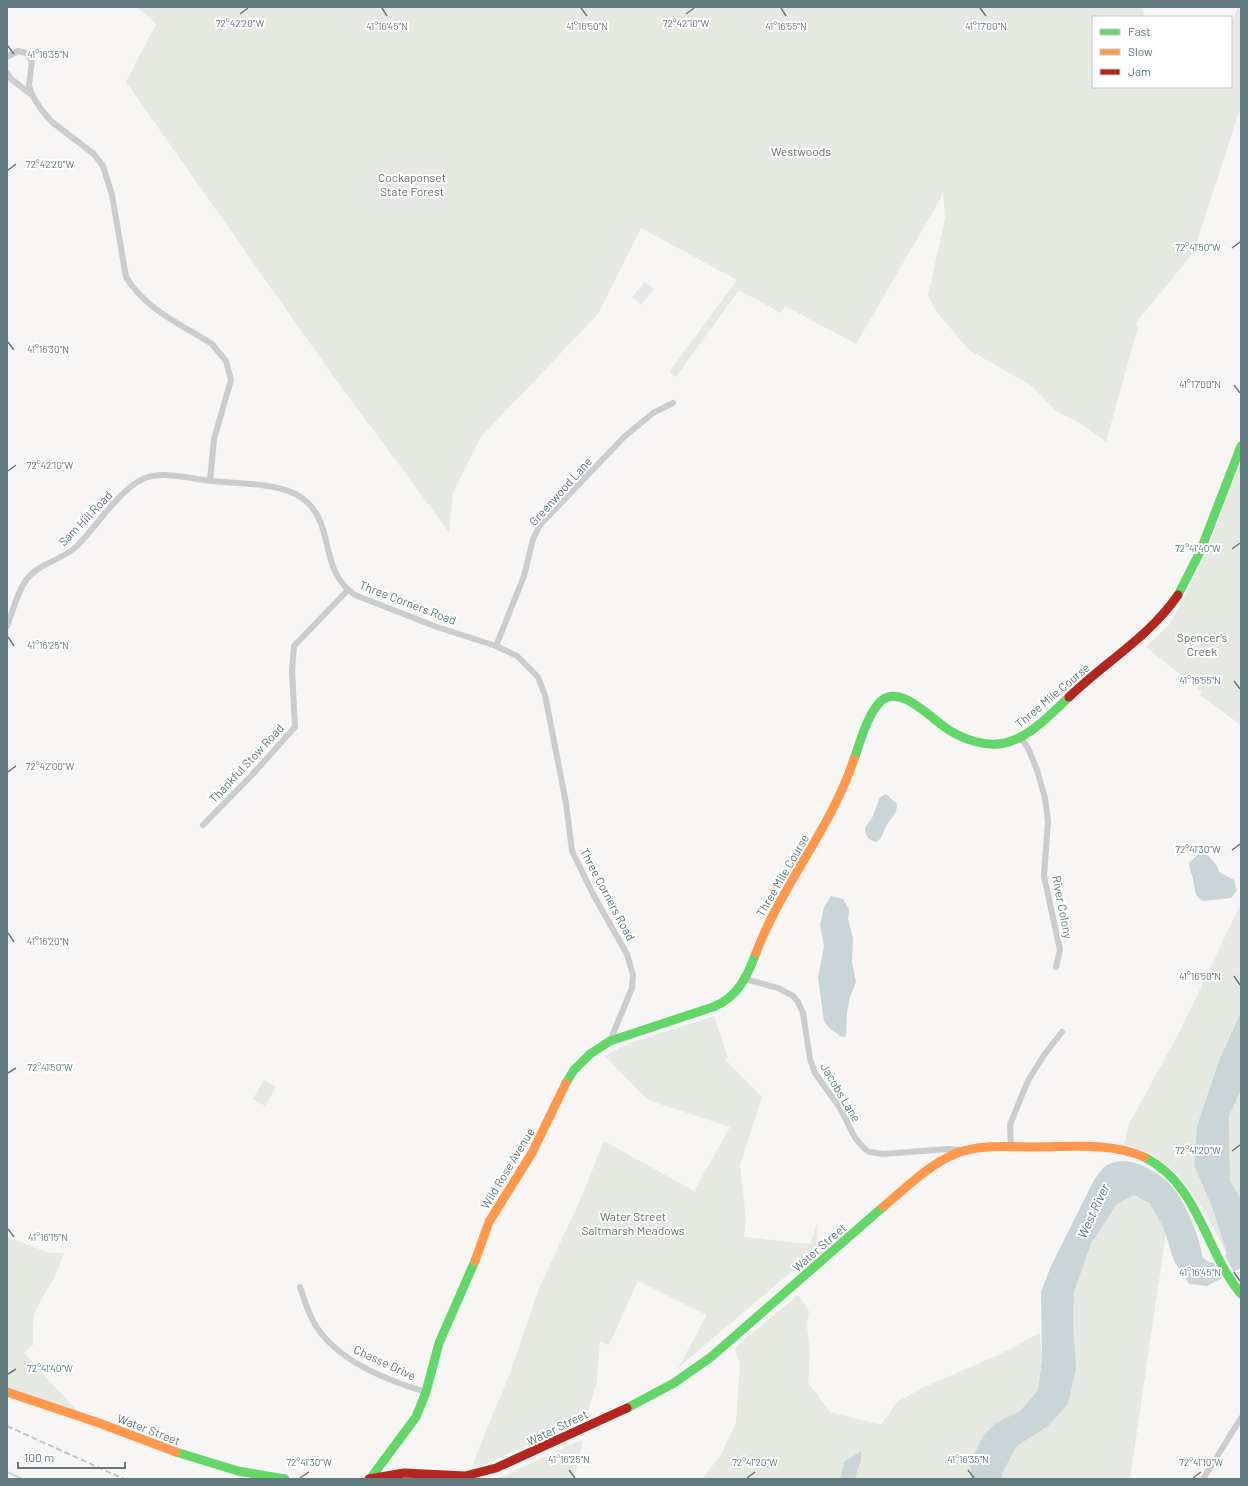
<svg xmlns="http://www.w3.org/2000/svg" width="1248" height="1486" viewBox="0 0 1248 1486" font-family="Barlow,sans-serif">
<rect width="100%" height="100%" fill="#f7f6f5"/>
<polygon fill="#e6e8e7" points="645,282 654,289 641,305 632,297"/>
<g fill="#e6e8e2">
<polygon points="137,7 1143,7 1144,17 1093,17 1093,87 1231,87 1231,24 1238,7 1241,7 1241,106 1199,235 1193,253 1136,323 1138,327 1106,442 1080,423 1056,411 1032,386 969,350 936,311 928,296 945,218 943,191 941,198 856,344 785,306 781,313 739,290 676,377 669,372 737,280 641,228 598,314 481,437 453,493 449,532 333,376 126,82 156,24"/>
<polygon points="1241,464 1241,725 1200,695 1202,692 1146,647 1169,625 1186,594 1211,543 1226,494"/>
<path d="M1241,903V1012L1197,1126L1194,1165L1212,1207L1227,1253C1201,1206 1182,1159 1124,1144L1129,1124L1180,1031Z"/>
<polygon points="714,1016 728,1058 725,1059 762,1097 740,1165 746,1219 744,1237 810,1244 817,1224 816,1251 678,1368 707,1315 638,1281 609,1345 600,1341 597,1381 586,1418 479,1467 472,1466 510,1373 540,1286 582,1196 604,1141 694,1191 730,1127 648,1100 605,1056 629,1043"/>
<polygon points="264,1080 276,1087 265,1106 253,1099"/>
<polygon points="1241,1090 1241,1199 1230,1181 1229,1116"/>
<polygon points="1134,1195 1152,1206 1166,1233 1130,1479 1002,1479 1002,1473 1017,1446 1048,1426 1073,1324 1074,1292 1091,1244 1116,1205"/>
<polygon points="7,1237 50,1253 64,1253 54,1278 35,1311 33,1323 33,1345 24,1353 80,1414 7,1388"/>
<polygon points="798,1295 809,1311 807,1326 810,1354 808,1382 830,1412 881,1425 897,1402 920,1389 998,1355 1040,1333 1042,1360 1038,1390 1020,1411 996,1423 970,1462 971,1479 855,1479 861,1460 861,1451 845,1462 840,1479 702,1479 720,1456 736,1423 740,1362 734,1348"/>
<polygon points="583,1439 574,1479 492,1479 501,1477"/>
</g>
<g fill="#c9d5d6">
<path d="M886,794L897,804C897,815 891,817 887,825C883,831 883,837 877,842C869,841 865,836 865,828L872,818L880,797Z"/>
<path d="M1199,853H1206L1217,866L1219,872L1234,880L1237,890L1231,898L1203,901C1194,897 1195,888 1193,879C1192,873 1189,869 1189,863Z"/>
<polygon points="831,896 843,899 845,902 849,910 848,919 853,938 852,963 856,982 850,997 847,1013 846,1036 842,1037 829,1028 824,1021 818,978 824,946 820,925 824,907"/>
<path d="M1241,1012V1090L1229,1116L1230,1181L1241,1199V1268L1207,1286L1189,1284L1174,1261L1164,1229L1150,1204L1134,1195L1116,1205L1091,1244L1074,1292L1073,1324L1076,1368L1068,1404L1048,1426L1017,1446L1002,1473V1479H971L970,1462L984,1435L996,1423L1020,1411L1038,1390L1042,1360L1041,1292L1051,1266L1093,1182C1098,1174 1104,1164 1115,1162C1135,1156 1167,1177 1177,1193C1189,1211 1199,1237 1203,1258L1211,1263L1227,1254L1212,1207L1194,1165L1197,1126L1219,1061Z"/>
<polygon points="861,1451 861,1460 855,1479 840,1479 844,1462"/>
</g>
<polygon fill="#f7f6f5" points="1224,1253 1234,1273 1222,1280 1212,1260"/>
<g fill="none" stroke-linecap="round" stroke-linejoin="round">
<polyline stroke="#c9d5d6" stroke-width="2" points="7,1472 22,1479"/>
<g stroke="#cbcccd" stroke-width="6">
<path d="M7,57L18,51L26,53L32,61L29,85L32,95L41,109L52,122L94,154L103,166L112,195L126,277C145,309 182,325 212,344L226,361L231,380L214,439L210,481"/>
<polyline points="7,73 11,79 32,95"/>
<path d="M7,626C13,612 17,591 27,579C39,563 63,560 77,546C96,527 119,490 143,479C163,470 191,479 212,481C234,483 257,483 278,488C288,490 300,495 308,503C335,530 319,570 355,595L437,627L496,646L517,656L538,677L545,695L566,803L572,851L594,896L627,954L633,975L632,988L610,1041"/>
<polyline points="496,646 524,576 533,539 540,525 624,437 653,413 673,403"/>
<polyline points="1020,737 1028,748 1037,770 1045,798 1048,821 1044,876 1060,950 1056,967"/>
<polyline points="203,825 252,775 295,727 292,671 294,646 348,590"/>
<polyline points="745,979 778,988 793,996 798,1002 803,1013 810,1059 815,1073 840,1108 855,1138 864,1148 869,1152 883,1154 948,1149 961,1150"/>
<polyline points="1011,1147 1010,1125 1022,1095 1029,1079 1044,1055 1062,1032"/>
<path d="M300,1287C305,1302 310,1319 320,1332C345,1364 389,1381 426,1392"/>
<polyline points="1203,1479 1241,1418"/>
</g>
<g stroke="#63d668" stroke-width="9">
<polyline points="1178,595 1200,552 1241,446"/>
<path d="M854,759C861,740 867,715 881,701C901,683 933,721 949,730C965,740 986,747 1005,743C1030,737 1050,715 1069,697"/>
<path d="M566,1083L574,1070L590,1054L610,1041L713,1007C738,997 747,977 756,953"/>
<path d="M1144,1157C1199,1184 1205,1251 1241,1294"/>
<polyline points="627,1408 674,1383 711,1357 883,1207"/>
<polyline points="176,1452 238,1471 285,1479"/>
<polyline points="370,1479 416,1417 426,1392 439,1343 475,1261"/>
</g>
<g stroke="#ff974d" stroke-width="9">
<path d="M756,953C782,884 831,829 854,759"/>
<path d="M883,1207C906,1188 928,1165 957,1153C981,1144 1010,1147 1035,1147C1071,1147 1110,1142 1144,1157"/>
<polyline points="475,1261 489,1222 532,1153 566,1083"/>
<polyline points="7,1392 99,1423 176,1452"/>
</g>
<g stroke="#b3261e" stroke-width="9">
<path d="M1069,697C1105,662 1149,637 1178,595"/>
<polyline points="369,1479 404,1473 465,1476 496,1468 627,1408"/>
</g>
<polyline stroke="#c1c2c3" stroke-width="2" stroke-dasharray="6 3" stroke-linecap="butt" points="7,1426 124,1479"/>
</g>
<path fill="none" stroke="#617a80" stroke-width="1.5" d="M382,8L387,16M581,8L587,16M781,8L786,16M980,8L986,16M240,14L248,8M686,14L694,8M8,46L14,54M8,170L16,164M1232,248L1240,242M8,342L14,350M1234,385L1240,393M8,471L16,465M1232,549L1240,543M8,637L14,646M1234,681L1240,689M8,772L16,766M1232,850L1240,844M8,933L14,942M1234,976L1240,985M8,1073L16,1068M1232,1151L1240,1145M8,1229L14,1237M1234,1272L1240,1281M8,1374L16,1369M569,1470L575,1478M968,1470L974,1478M300,1478L309,1472M747,1478L755,1472M1193,1478L1201,1472"/>
<g text-anchor="middle" dominant-baseline="central" stroke-width="4" stroke-linejoin="round" paint-order="stroke">
<g font-size="12" fill="#6a7861" stroke="#fff">
<text x="801" y="151">Westwoods</text>
<text x="412" y="177">Cockaponset<tspan x="412" dy="14">State Forest</tspan></text>
<text x="1202" y="637">Spencer's<tspan x="1202" dy="14">Creek</tspan></text>
<text x="633" y="1216">Water Street<tspan x="633" dy="14">Saltmarsh Meadows</tspan></text>
</g>
<g font-size="12" fill="#617a80" stroke="#fff">
<text transform="translate(560 491) rotate(-48)">Greenwood Lane</text>
<text transform="translate(85 518) rotate(-46)">Sam Hill Road</text>
<text transform="translate(408 602) rotate(21)">Three Corners Road</text>
<text transform="translate(1052 695) rotate(-40)">Three Mile Course</text>
<text transform="translate(246 763) rotate(-47)">Thankful Stow Road</text>
<text transform="translate(782 875) rotate(-60)">Three Mile Course</text>
<text transform="translate(608 894) rotate(62)">Three Corners Road</text>
<text transform="translate(1063 907) rotate(79)">River Colony</text>
<text transform="translate(841 1092) rotate(59)">Jacobs Lane</text>
<text transform="translate(507 1168) rotate(-59)">Wild Rose Avenue</text>
<text transform="translate(819 1247) rotate(-41)">Water Street</text>
<text transform="translate(385 1362) rotate(25)">Chasse Drive</text>
<text transform="translate(557 1427) rotate(-26)">Water Street</text>
<text transform="translate(149 1429) rotate(21)">Water Street</text>
</g>
<g font-size="13" font-style="italic" fill="#5c797c" stroke="#fff">
<text transform="translate(1093 1211) rotate(-65)">West River</text>
</g>
</g>
<g font-size="10" text-anchor="middle" fill="#617a80" stroke="#fff" stroke-width="4" stroke-linejoin="round" paint-order="stroke">
<text x="240" y="27">72°42'20"W</text>
<text x="686" y="27">72°42'10"W</text>
<text x="387" y="30">41°16'45"N</text>
<text x="587" y="30">41°16'50"N</text>
<text x="786" y="30">41°16'55"N</text>
<text x="986" y="30">41°17'00"N</text>
<text x="48" y="58">41°16'35"N</text>
<text x="50" y="168">72°42'20"W</text>
<text x="1198" y="251">72°41'50"W</text>
<text x="48" y="353">41°16'30"N</text>
<text x="1200" y="388">41°17'00"N</text>
<text x="50" y="469">72°42'10"W</text>
<text x="1198" y="552">72°41'40"W</text>
<text x="48" y="649">41°16'25"N</text>
<text x="1200" y="684">41°16'55"N</text>
<text x="50" y="770">72°42'00"W</text>
<text x="1198" y="853">72°41'30"W</text>
<text x="48" y="945">41°16'20"N</text>
<text x="1200" y="980">41°16'50"N</text>
<text x="50" y="1071">72°41'50"W</text>
<text x="1198" y="1154">72°41'20"W</text>
<text x="48" y="1241">41°16'15"N</text>
<text x="1200" y="1276">41°16'45"N</text>
<text x="50" y="1372">72°41'40"W</text>
<text x="569" y="1463">41°16'25"N</text>
<text x="968" y="1463">41°16'35"N</text>
<text x="309" y="1466">72°41'30"W</text>
<text x="755" y="1466">72°41'20"W</text>
<text x="1201" y="1466">72°41'10"W</text>
</g>
<rect width="1248" height="1486" fill="none" stroke="#617a80" stroke-width="16"/>
<rect x="1092" y="16" width="140" height="72" fill="#ffffff" stroke="#c0cacc"/>
<rect x="1100" y="29" width="20" height="6" fill="#63d668" stroke="#c0cacc"/>
<text x="1128" y="36" font-size="12" fill="#617a80">Fast</text>
<rect x="1100" y="49" width="20" height="6" fill="#ff974d" stroke="#c0cacc"/>
<text x="1128" y="56" font-size="12" fill="#617a80">Slow</text>
<rect x="1100" y="69" width="20" height="6" fill="#b3261e" stroke="#c0cacc"/>
<text x="1128" y="76" font-size="12" fill="#617a80">Jam</text>
<path d="M18 1462v6h107v-6" fill="none" stroke="#617a80" stroke-width="2"/>
<text x="24" y="1462" font-size="12" fill="#617a80" stroke="#ffffff" stroke-width="3" paint-order="stroke">100 m</text>
</svg>
